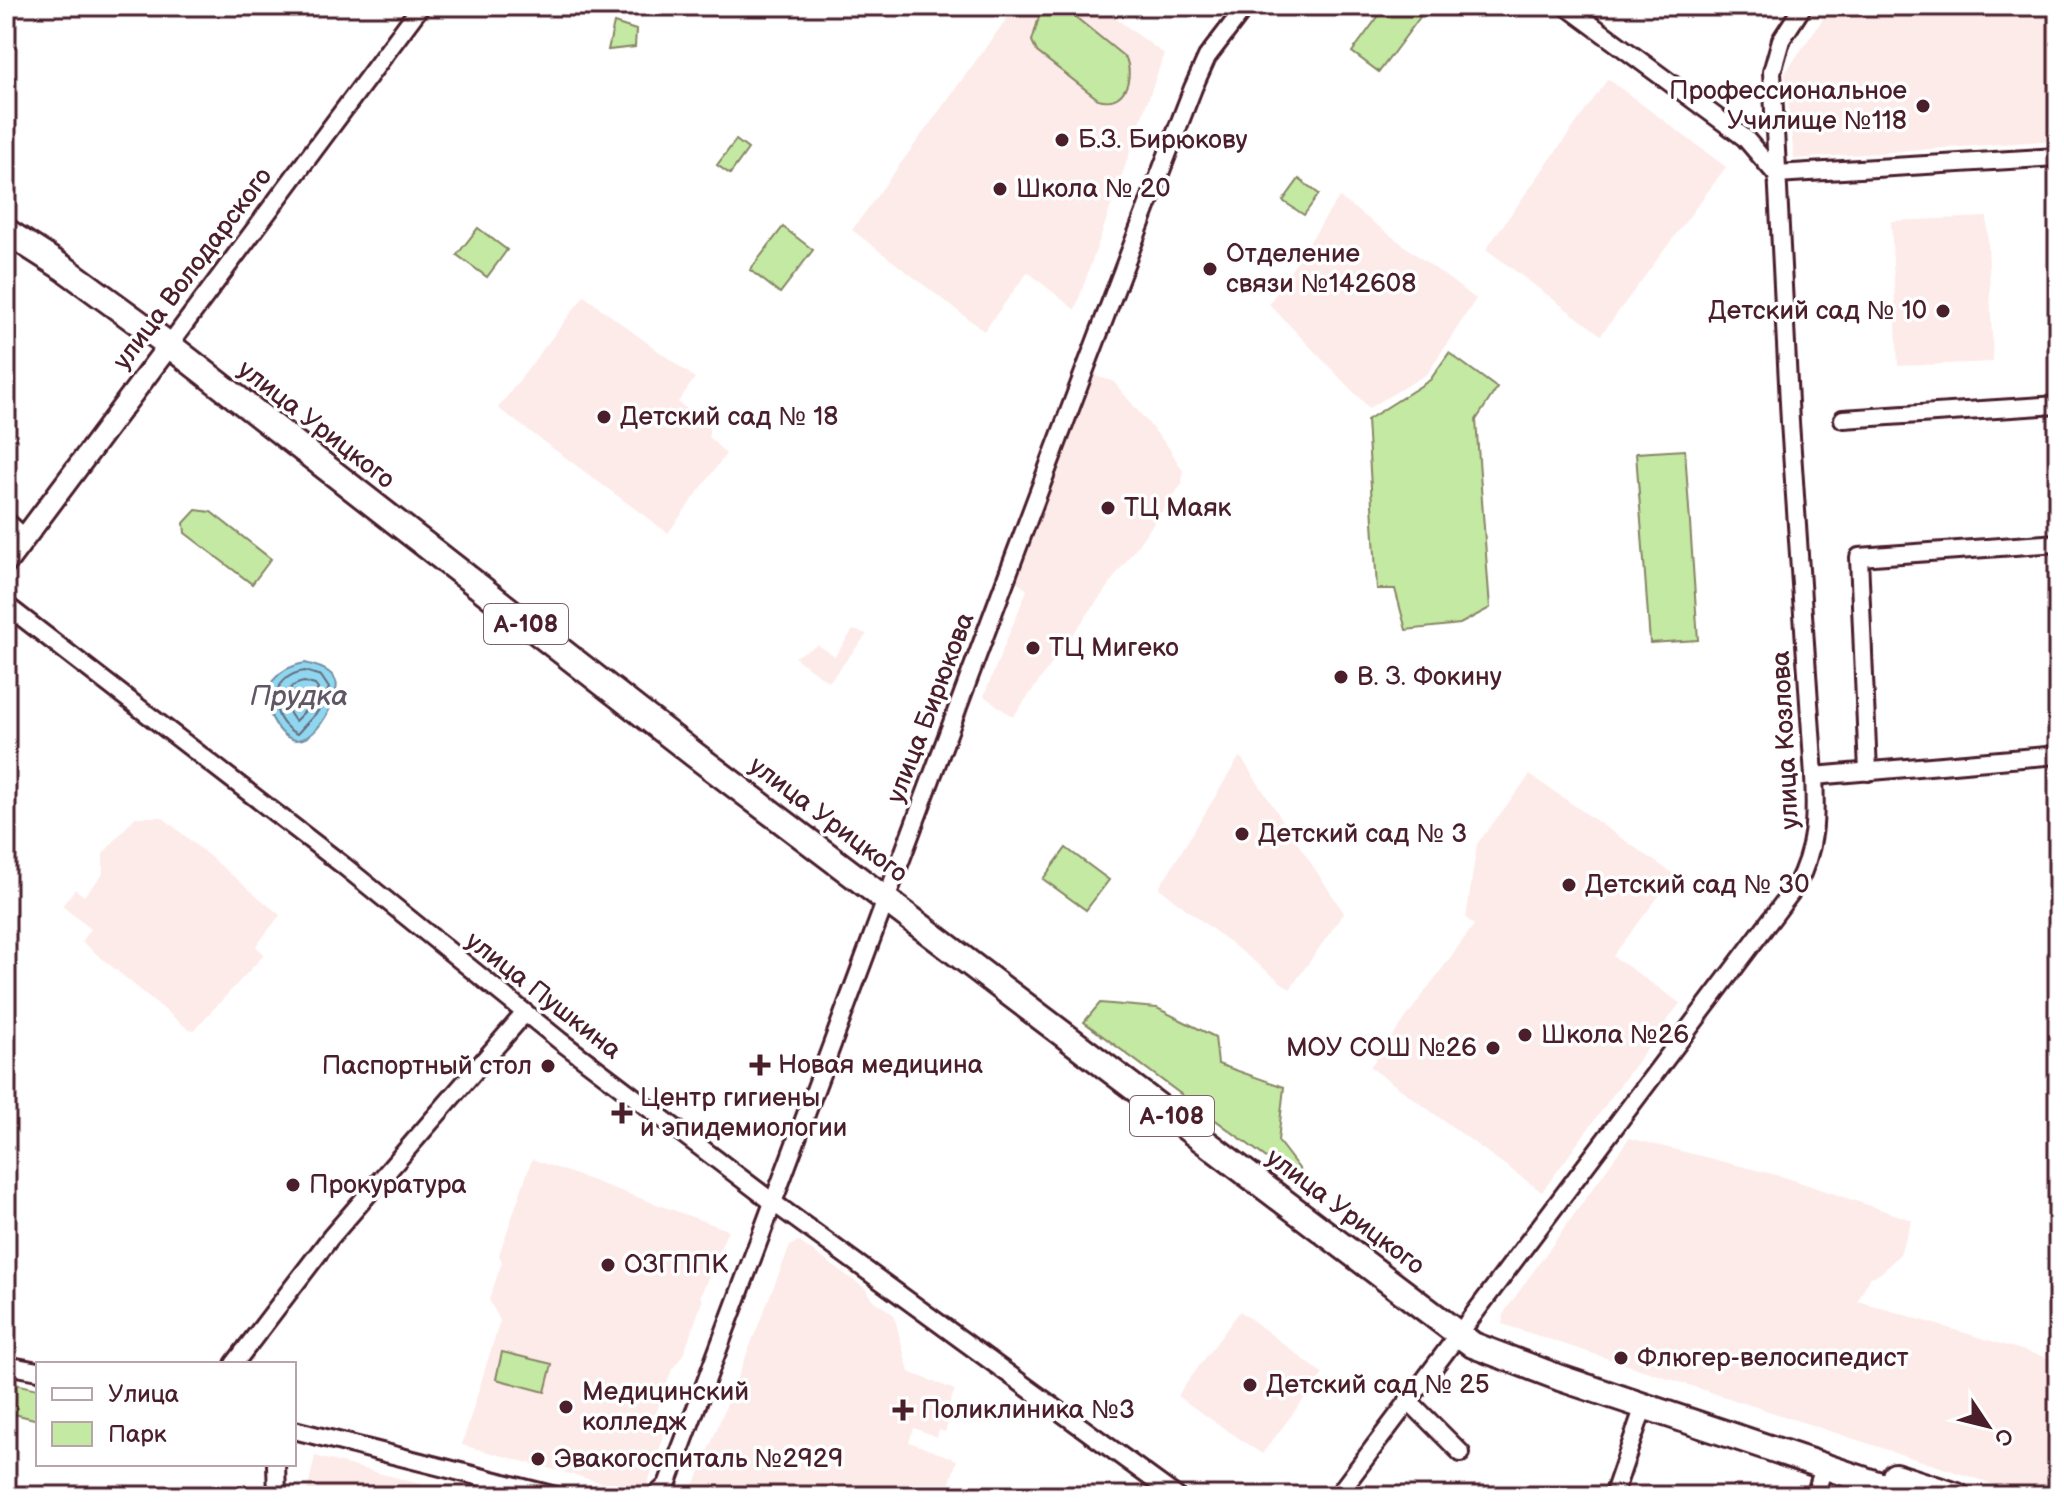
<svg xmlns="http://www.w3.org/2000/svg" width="2064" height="1502" viewBox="0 0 2064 1502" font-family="'Balsamiq Sans',sans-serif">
<rect width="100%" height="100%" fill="#fff"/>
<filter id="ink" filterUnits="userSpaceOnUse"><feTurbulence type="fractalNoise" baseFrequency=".0125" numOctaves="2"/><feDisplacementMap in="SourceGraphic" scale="16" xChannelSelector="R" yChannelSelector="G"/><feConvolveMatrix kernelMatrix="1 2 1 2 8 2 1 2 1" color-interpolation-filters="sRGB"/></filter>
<g filter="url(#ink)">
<g fill="#fdebe9">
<polygon points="1016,6 1099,6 1164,54 1075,310 1028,272 984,331 852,230"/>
<polygon points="1832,6 2058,6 2058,140 1794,159 1785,73"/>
<polygon points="1608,79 1726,167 1601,335 1486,249"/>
<polygon points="1339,197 1476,299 1427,374 1369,408 1269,304"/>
<polygon points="1987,217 1993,362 1898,366 1891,221"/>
<polygon points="584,296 695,378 678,402 709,426 709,437 726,454 668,533 498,408"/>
<polygon points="1095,376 1113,381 1169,448 1183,471 1182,484 1013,717 984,696 1027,590 1015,580"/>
<polygon points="853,630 867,634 829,682 794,657 818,645 835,656"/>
<polygon points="1240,756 1344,913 1290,989 1159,888"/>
<polygon points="1530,775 1675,875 1613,956 1680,1003 1542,1192 1370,1067 1474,925 1466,918 1477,844"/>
<polygon points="135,817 162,817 280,915 256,946 264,955 194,1030 188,1029 82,942 91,929 62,906 75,889 84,896 103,874 103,854"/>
<polygon points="1629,1138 1784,1177 1912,1220 1900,1254 1881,1273 1869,1278 1858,1301 2058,1361 2058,1496 2029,1496 1502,1324 1505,1311"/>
<polygon points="532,1159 728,1230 700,1297 703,1299 684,1353 672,1370 651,1428 665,1433 644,1494 462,1445 500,1320 489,1300 502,1262 499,1255"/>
<polygon points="798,1241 866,1289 870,1297 894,1315 909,1372 955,1390 943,1420 948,1423 945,1432 939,1430 937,1437 914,1428 909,1442 957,1460 946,1496 690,1496 790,1246"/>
<polygon points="1240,1311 1323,1374 1262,1454 1177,1396"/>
<polygon points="315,1456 446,1491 445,1496 306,1496"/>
</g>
<g fill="#c4e9a2" stroke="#878466" stroke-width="2">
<polygon points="1386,6 1405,6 1420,17 1379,72 1352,52"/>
<path d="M1058,9L1068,11L1126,58C1134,78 1125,107 1098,99L1037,52L1032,41L1039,17Z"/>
<polygon points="614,23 636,30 635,47 608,50"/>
<polygon points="736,140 748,149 730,174 717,165"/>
<polygon points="1299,179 1319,194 1304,215 1283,201"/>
<polygon points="783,227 813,250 780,293 750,270"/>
<polygon points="478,228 507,250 487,277 457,255"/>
<polygon points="1449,353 1497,388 1476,420 1490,608 1460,624 1406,630 1395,589 1377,589 1367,420 1430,380"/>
<polygon points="1685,450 1698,640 1650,643 1636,453"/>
<polygon points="196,510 211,512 271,559 252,584 185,533 184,523"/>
<polygon points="1066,848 1109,880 1086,910 1043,879"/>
<polygon points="1100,1003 1157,1008 1215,1037 1218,1064 1284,1087 1278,1141 1304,1175 1300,1183 1084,1022"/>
<polygon points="502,1352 552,1364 545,1392 496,1379"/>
<polygon points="6,1382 38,1389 38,1420 6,1412"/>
</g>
<path fill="#8fd7f0" stroke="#738da1" stroke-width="2" d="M305,663C316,666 331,669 336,681C342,694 302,783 270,714C258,687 280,667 305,663Z"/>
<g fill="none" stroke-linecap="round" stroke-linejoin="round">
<g stroke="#66697a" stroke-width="2">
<path d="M305,671L321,676L329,688L318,711L297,734C266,719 269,675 305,671Z"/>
<path d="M304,682L315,685L318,689L310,706L295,721C283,706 281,686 304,682Z"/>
</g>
<g stroke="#4a1f2b" stroke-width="22">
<g id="minor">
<polyline points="1566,6 1745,138 1775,173"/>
<polyline points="1776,174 2058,157"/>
<polyline points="169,345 421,6"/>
<polyline points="1843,419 2058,405"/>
<polyline points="6,521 25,538"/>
<polyline points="6,605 344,866 559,1040 774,1203 1176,1496"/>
<polyline points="1868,772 1859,557 2058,543"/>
<polyline points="1814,776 2058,755"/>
<polyline points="234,1364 331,1237 524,1014"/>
<polyline points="6,1365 38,1371"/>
<polyline points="1408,1400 1461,1453"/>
<polyline points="294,1430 556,1496"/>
<polyline points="276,1464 277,1496"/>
<path d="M655,1496L667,1485C843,1019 1013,552 1193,88L1207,57L1246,6"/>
<path d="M1337,1496L1796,886C1816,848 1816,818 1814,776L1790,422L1772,72L1781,40L1803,6"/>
<polyline points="1613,1496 1644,1406"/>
<polyline points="1815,1496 1824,1467"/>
</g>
</g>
<g stroke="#4a1f2b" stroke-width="26">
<polyline id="major" points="6,563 169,345"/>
</g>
<g stroke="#4a1f2b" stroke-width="30">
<g id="highway">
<polyline points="6,231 65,269 169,345 695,755 1473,1345 1560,1378 1913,1496"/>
<polyline points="1895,1476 1957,1496"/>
</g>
</g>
<use href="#minor" stroke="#fff" stroke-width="16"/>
<use href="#major" stroke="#fff" stroke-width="20"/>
<use href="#highway" stroke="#fff" stroke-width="24"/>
</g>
</g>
<g fill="#4a1f2b" stroke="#fff" stroke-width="3">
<circle cx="1923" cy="106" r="8"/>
<circle cx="1062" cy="140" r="8"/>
<circle cx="1000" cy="189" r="8"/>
<circle cx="1210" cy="269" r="8"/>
<circle cx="1943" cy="311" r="8"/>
<circle cx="604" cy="417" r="8"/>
<circle cx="1108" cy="508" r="8"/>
<circle cx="1033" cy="648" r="8"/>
<circle cx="1341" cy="677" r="8"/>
<circle cx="1242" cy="834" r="8"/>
<circle cx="1569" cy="885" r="8"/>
<circle cx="1525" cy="1035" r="8"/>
<circle cx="1493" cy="1048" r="8"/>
<path d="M756 1053h8v8h8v8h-8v8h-8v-8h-8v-8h8z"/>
<circle cx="548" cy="1066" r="8"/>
<path d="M618 1101h8v8h8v8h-8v8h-8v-8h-8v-8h8z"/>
<circle cx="293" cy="1185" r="8"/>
<circle cx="608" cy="1265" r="8"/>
<circle cx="1621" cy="1358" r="8"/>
<circle cx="1250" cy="1385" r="8"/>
<circle cx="566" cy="1407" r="8"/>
<path d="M899 1398h8v8h8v8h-8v8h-8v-8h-8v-8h8z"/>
<circle cx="538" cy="1459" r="8"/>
</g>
<g text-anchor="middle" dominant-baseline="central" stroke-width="7" stroke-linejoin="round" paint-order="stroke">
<g fill="#fff" stroke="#80626b" stroke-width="2">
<rect x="484" y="604" width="84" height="40" rx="6"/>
<rect x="1130" y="1096" width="84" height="40" rx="6"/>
</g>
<g font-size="24" font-weight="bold" fill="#4a1f2b">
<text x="526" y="624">А-108</text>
<text x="1172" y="1116">А-108</text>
</g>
<g font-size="26" fill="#4a1f2b" stroke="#fff" text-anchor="start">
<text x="1907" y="91" text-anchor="end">Профессиональное<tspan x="1907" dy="30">Училище №118</tspan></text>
<text x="1078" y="140">Б.З. Бирюкову</text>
<text x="1016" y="189">Школа № 20</text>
<text x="1226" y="254">Отделение<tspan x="1226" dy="30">связи №142608</tspan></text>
<text x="1927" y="311" text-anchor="end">Детский сад № 10</text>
<text x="620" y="417">Детский сад № 18</text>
<text x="1124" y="508">ТЦ Маяк</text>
<text x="1049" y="648">ТЦ Мигеко</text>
<text x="1357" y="677">В. З. Фокину</text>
<text x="1258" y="834">Детский сад № 3</text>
<text x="1585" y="885">Детский сад № 30</text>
<text x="1541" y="1035">Школа №26</text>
<text x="1477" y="1048" text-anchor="end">МОУ СОШ №26</text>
<text x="778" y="1065">Новая медицина</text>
<text x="532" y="1066" text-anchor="end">Паспортный стол</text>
<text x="640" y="1098">Центр гигиены<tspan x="640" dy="30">и эпидемиологии</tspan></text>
<text x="309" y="1185">Прокуратура</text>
<text x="624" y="1265">ОЗГППК</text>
<text x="1637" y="1358">Флюгер-велосипедист</text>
<text x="1266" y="1385">Детский сад № 25</text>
<text x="582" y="1392">Медицинский<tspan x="582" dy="30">колледж</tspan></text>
<text x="921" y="1410">Поликлиника №3</text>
<text x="554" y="1459">Эвакогоспиталь №2929</text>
</g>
<g font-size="26" fill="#4a1f2b" stroke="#fff">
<text transform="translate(193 269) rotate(-53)">улица Володарского</text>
<text transform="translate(316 425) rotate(38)">улица Урицкого</text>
<text transform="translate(931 708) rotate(-69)">улица Бирюкова</text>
<text transform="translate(1786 740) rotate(-93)">улица Козлова</text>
<text transform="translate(828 820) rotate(37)">улица Урицкого</text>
<text transform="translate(543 996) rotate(38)">улица Пушкина</text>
<text transform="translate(1345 1212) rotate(37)">улица Урицкого</text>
</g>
<g font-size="28" font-style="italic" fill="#5f5666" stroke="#fff">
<text x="299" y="696">Прудка</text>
</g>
</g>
<rect width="2064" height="1502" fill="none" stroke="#fff" stroke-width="32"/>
<rect x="16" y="16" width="2032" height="1470" fill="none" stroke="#4a1f2b" stroke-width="3" filter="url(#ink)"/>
<rect x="36" y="1362" width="260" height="104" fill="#ffffff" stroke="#b7a5aa" stroke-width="2"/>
<rect x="52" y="1388" width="40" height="12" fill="#ffffff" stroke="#b7a5aa" stroke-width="2"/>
<text x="108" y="1402" font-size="24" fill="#4a1f2b">Улица</text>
<rect x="52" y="1422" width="40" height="24" fill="#c4e9a2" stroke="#b7a5aa" stroke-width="2"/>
<text x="108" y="1442" font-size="24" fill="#4a1f2b">Парк</text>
<g transform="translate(1988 1426) rotate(125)" stroke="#ffffff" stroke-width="6" paint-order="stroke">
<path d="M0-6L14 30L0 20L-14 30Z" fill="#4a1f2b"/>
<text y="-12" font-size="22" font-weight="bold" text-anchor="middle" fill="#4a1f2b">С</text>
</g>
</svg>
